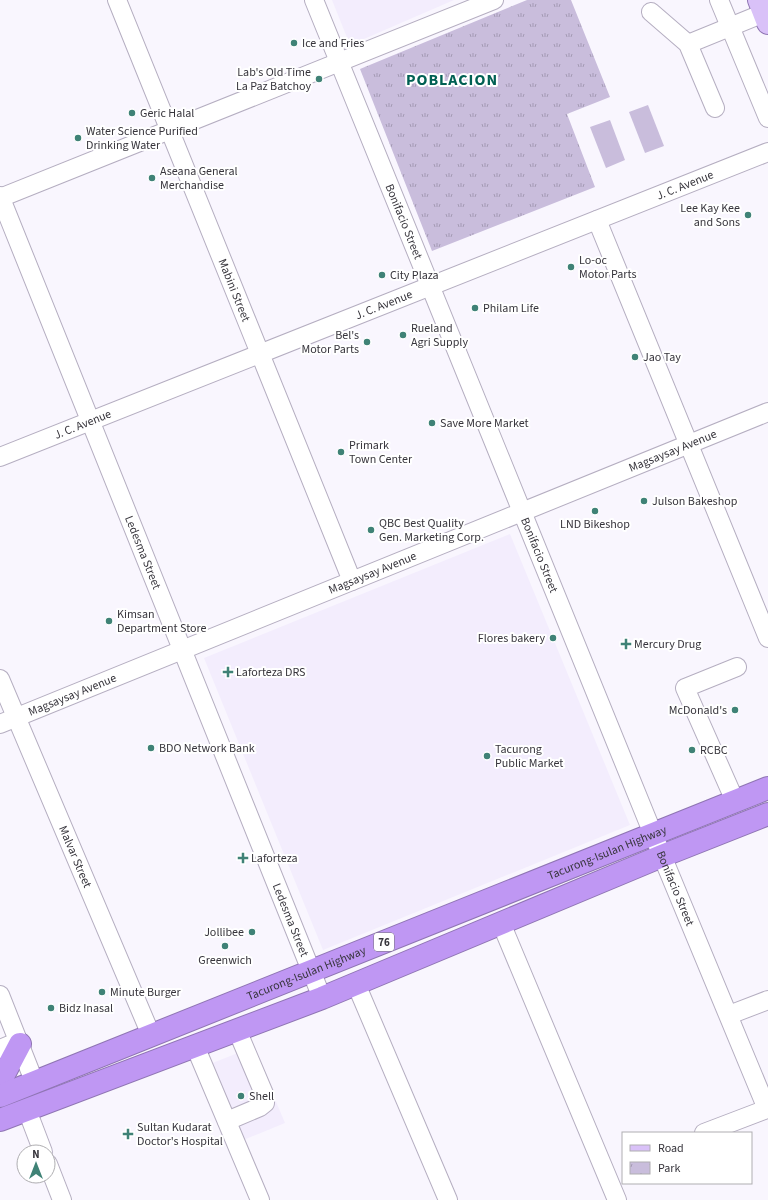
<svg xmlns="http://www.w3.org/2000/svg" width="768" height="1200" viewBox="0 0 768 1200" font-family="'Source Sans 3',sans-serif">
<defs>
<pattern id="park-tufts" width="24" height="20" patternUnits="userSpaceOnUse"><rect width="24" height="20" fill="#c9bddc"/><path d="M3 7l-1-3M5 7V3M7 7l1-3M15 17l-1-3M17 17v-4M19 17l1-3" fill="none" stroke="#a49ab4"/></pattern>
</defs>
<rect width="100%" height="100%" fill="#f9f6fe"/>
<g fill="#f3edfd">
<polygon points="332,0 454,0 350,45"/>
<polygon points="510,534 630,825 323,950 204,658"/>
<polygon points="253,1047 285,1123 241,1141 210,1064"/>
</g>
<polygon fill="url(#park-tufts)" points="527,0 571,0 610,97 567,114 595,187 432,251 360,69"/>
<g fill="#c9bddc">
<polygon points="648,105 664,146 645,153 629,112"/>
<polygon points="610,120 625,160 606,168 590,127"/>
</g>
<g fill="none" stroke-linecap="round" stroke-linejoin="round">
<g stroke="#b5aec1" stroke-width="20">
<g id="minor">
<path id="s1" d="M117,0L352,581"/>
<path id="s2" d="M314,0L653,834L767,1109L704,1133"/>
<polyline points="719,0 768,118"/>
<polyline points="651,12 688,44 715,108"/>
<polyline points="688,44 764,13"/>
<path id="s3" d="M0,196L322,998"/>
<polyline points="0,198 494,0"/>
<polyline points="597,220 768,638"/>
<path id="s4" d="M0,457L768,152"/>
<path id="s5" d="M0,679L151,1035"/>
<path id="s6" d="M0,724L768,412"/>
<polyline points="735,801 685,688 737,667"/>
<polyline points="501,923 617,1200"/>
<polyline points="356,984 448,1200"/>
<polyline points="0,995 34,1081"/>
<polyline points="729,1015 768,1000"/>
<polyline points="195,1046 260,1200"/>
<polyline points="0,1049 19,1041"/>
<polyline points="27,1110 43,1152"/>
<polyline points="227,1121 260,1107 265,1103 265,1096 237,1030"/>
<polyline points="48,1164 62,1200"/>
</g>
</g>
<g stroke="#8f75b3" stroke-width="24">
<polyline id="major" points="759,0 768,23"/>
</g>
<g stroke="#8f75b3" stroke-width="24">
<g id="highway">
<polyline points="0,1082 20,1044"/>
<path id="s7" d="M0,1096L768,788"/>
<polyline points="0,1120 322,998 662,856 768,814"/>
</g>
</g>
<use href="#minor" stroke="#fff" stroke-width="18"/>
<use href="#major" stroke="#d9c1f8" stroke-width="22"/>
<use href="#highway" stroke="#bf97f3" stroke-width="22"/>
</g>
<g fill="#3f8276" stroke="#fff" stroke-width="1.5">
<circle cx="294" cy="43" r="4"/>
<circle cx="319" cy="79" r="4"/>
<circle cx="132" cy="113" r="4"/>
<circle cx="78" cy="138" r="4"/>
<circle cx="152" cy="178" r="4"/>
<circle cx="748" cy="215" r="4"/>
<circle cx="571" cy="267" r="4"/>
<circle cx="382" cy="275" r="4"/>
<circle cx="475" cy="308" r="4"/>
<circle cx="403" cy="335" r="4"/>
<circle cx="367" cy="342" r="4"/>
<circle cx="635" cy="357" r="4"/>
<circle cx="432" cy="423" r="4"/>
<circle cx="341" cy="452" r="4"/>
<circle cx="644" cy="501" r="4"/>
<circle cx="595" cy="511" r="4"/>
<circle cx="371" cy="530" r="4"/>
<circle cx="109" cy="621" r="4"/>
<circle cx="553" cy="638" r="4"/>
<path d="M624 638h4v4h4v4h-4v4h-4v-4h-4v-4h4z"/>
<path d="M226 666h4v4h4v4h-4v4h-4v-4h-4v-4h4z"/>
<circle cx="735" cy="710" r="4"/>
<circle cx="151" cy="748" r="4"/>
<circle cx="692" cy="750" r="4"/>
<circle cx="487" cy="756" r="4"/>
<path d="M241 852h4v4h4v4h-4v4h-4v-4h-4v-4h4z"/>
<circle cx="252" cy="932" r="4"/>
<circle cx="225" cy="946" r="4"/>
<circle cx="102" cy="992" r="4"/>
<circle cx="51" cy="1008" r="4"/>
<circle cx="241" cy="1096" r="4"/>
<path d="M126 1128h4v4h4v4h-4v4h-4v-4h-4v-4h4z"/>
</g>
<g text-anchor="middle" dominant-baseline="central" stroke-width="4" stroke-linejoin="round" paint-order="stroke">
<rect fill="#fff" stroke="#737276" stroke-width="1" x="374" y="933" width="20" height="18" rx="3"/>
<g font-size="11" font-weight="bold" fill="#37353c">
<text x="384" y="942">76</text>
</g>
<g font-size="12" fill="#37353c" stroke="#fff" text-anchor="start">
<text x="302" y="43">Ice and Fries</text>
<text x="311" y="72" text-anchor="end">Lab's Old Time<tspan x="311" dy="14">La Paz Batchoy</tspan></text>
<text x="140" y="113">Geric Halal</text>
<text x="86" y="131">Water Science Purified<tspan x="86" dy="14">Drinking Water</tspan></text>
<text x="160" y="171">Aseana General<tspan x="160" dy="14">Merchandise</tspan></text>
<text x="740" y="208" text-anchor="end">Lee Kay Kee<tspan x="740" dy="14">and Sons</tspan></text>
<text x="579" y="260">Lo-oc<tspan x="579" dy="14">Motor Parts</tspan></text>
<text x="390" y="275">City Plaza</text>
<text x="483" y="308">Philam Life</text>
<text x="411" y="328">Rueland<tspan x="411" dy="14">Agri Supply</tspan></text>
<text x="359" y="335" text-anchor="end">Bel's<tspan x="359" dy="14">Motor Parts</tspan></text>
<text x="643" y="357">Jao Tay</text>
<text x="440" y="423">Save More Market</text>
<text x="349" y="445">Primark<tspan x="349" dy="14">Town Center</tspan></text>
<text x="652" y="501">Julson Bakeshop</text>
<text x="379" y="523">QBC Best Quality<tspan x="379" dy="14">Gen. Marketing Corp.</tspan></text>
<text x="595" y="524" text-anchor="middle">LND Bikeshop</text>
<text x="117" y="614">Kimsan<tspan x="117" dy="14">Department Store</tspan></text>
<text x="545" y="638" text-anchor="end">Flores bakery</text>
<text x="634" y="644">Mercury Drug</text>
<text x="236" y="672">Laforteza DRS</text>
<text x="727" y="710" text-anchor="end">McDonald's</text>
<text x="159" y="748">BDO Network Bank</text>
<text x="495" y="749">Tacurong<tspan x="495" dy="14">Public Market</tspan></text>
<text x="700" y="750">RCBC</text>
<text x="251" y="858">Laforteza</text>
<text x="244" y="932" text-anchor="end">Jollibee</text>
<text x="225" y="960" text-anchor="middle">Greenwich</text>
<text x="110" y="992">Minute Burger</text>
<text x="59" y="1008">Bidz Inasal</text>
<text x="249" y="1096">Shell</text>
<text x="137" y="1127">Sultan Kudarat<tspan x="137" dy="14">Doctor's Hospital</tspan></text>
</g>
<g font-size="12" fill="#37353c" stroke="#fff">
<text stroke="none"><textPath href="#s4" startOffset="737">J. C. Avenue</textPath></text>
<text stroke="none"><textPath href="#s2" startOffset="239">Bonifacio Street</textPath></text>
<text stroke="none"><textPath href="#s1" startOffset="313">Mabini Street</textPath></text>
<text stroke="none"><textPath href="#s4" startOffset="413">J. C. Avenue</textPath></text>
<text stroke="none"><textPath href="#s4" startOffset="89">J. C. Avenue</textPath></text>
<text stroke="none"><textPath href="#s6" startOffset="726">Magsaysay Avenue</textPath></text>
<text stroke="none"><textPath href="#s3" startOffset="384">Ledesma Street</textPath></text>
<text stroke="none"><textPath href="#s2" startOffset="599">Bonifacio Street</textPath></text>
<text stroke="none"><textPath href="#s6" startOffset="402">Magsaysay Avenue</textPath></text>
<text stroke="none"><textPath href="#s6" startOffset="78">Magsaysay Avenue</textPath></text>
<text stroke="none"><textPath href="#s7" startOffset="654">Tacurong-Isulan Highway</textPath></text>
<text stroke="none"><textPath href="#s5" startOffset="193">Malvar Street</textPath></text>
<text stroke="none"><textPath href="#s2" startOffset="959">Bonifacio Street</textPath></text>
<text stroke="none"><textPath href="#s3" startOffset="780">Ledesma Street</textPath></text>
<text stroke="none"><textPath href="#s7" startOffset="330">Tacurong-Isulan Highway</textPath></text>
</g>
<g font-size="16" font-weight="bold" letter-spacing="1" fill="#006053" stroke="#fff">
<text x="452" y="80">POBLACION</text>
</g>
</g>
<rect x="622" y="1132" width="130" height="52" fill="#ffffff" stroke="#afaeb1"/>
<rect x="630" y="1145" width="20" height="6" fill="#d9c1f8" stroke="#afaeb1"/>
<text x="658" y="1152" font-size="12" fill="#37353c">Road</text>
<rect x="630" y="1162" width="20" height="12" fill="url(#park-tufts)" stroke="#afaeb1"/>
<text x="658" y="1172" font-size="12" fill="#37353c">Park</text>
<g transform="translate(36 1164)"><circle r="19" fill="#ffffff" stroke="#afaeb1"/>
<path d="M0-3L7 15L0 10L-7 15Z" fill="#3f8276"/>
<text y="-6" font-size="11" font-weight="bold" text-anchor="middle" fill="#37353c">N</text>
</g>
</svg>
